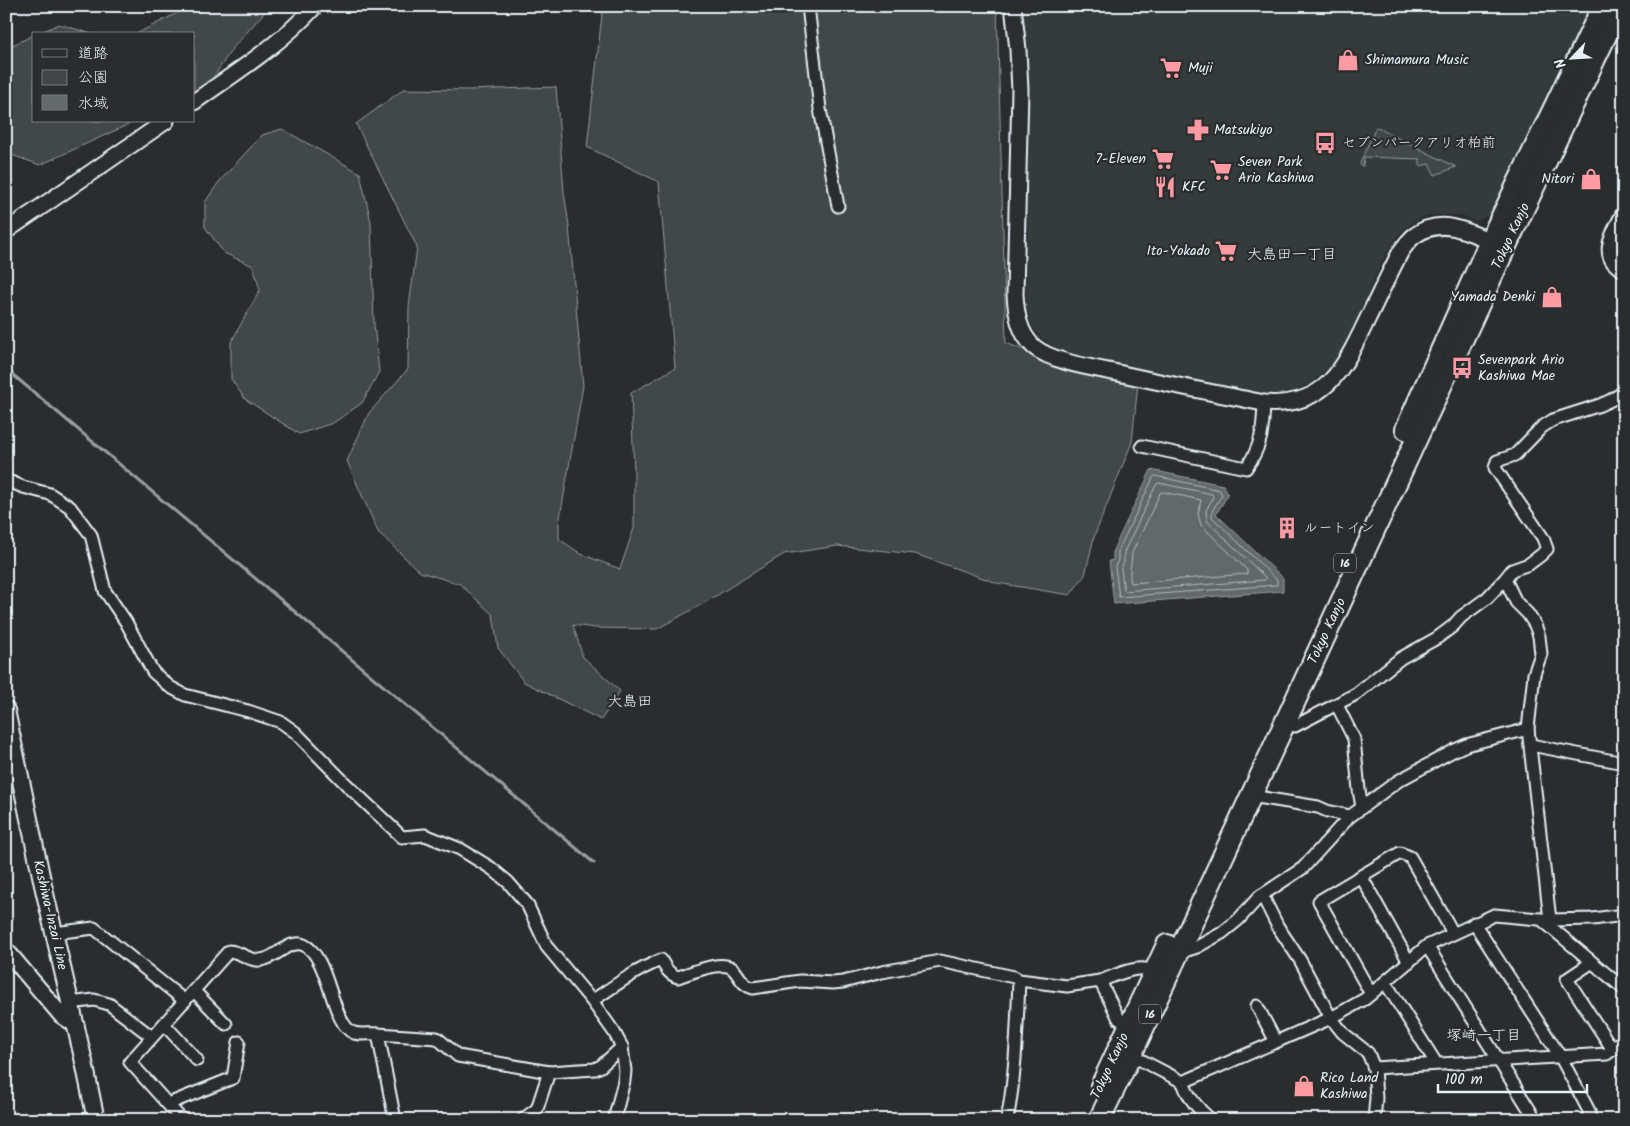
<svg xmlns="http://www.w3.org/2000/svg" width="1630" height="1126" viewBox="0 0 1630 1126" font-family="Kalam,'Klee One',sans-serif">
<rect width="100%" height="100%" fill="#2a2d2e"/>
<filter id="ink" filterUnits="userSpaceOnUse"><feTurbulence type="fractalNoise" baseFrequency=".02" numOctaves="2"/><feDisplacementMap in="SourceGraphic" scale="10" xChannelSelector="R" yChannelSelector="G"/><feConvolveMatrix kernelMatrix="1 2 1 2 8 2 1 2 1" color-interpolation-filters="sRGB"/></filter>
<g filter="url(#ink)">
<polygon fill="#363a3b" points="1022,6 1592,6 1491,214 1475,221 1461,215 1435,215 1423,217 1412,223 1398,235 1385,255 1341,352 1330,367 1311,383 1293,391 1268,394 1105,363 1060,350 1041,338 1031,324 1026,305 1029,83"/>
<g fill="#424648" stroke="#959ca0">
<polygon points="191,6 270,6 232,49 205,90 194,95 194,34 136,34"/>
<polygon points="603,6 997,6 1006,343 1062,365 1138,383 1132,442 1094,537 1085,575 1070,595 997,583 915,554 837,546 784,554 706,602 657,629 595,628 573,625 583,657 620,691 601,720 524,682 498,648 493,615 460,584 420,572 378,532 347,461 369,413 408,369 409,307 417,247 356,124 404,89 468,90 556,87 564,192 569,226 583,386 559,523 559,539 581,554 620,569 634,528 634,471 631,393 675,368 659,182 587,147"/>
<polygon points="59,24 92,34 37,34"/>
<polygon points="34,35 34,121 136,121 40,165 9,154 6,152 6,48"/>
<polygon points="1376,127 1456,167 1435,175 1429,164 1420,166 1420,159 1364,157 1363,166 1361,166 1360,163"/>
<polygon points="282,129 360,173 371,222 374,324 379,372 362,403 333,423 299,434 245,399 231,379 231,342 260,290 253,266 224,253 205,227 205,202 219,182 262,135"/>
</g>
<polygon fill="#63686b" stroke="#989fa3" points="1151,470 1223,485 1228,495 1216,514 1283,578 1283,591 1114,604 1109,561 1113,560 1113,550"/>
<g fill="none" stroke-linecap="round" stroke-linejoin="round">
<g stroke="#b3bac0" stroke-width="1">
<polygon points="1155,476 1220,490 1222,495 1212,511 1212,517 1277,580 1277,585 1119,597 1115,567 1118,560 1118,551 1153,478"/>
<polygon points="1159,483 1212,494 1213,497 1206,511 1207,521 1265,577 1265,580 1124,591 1121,569 1124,562 1124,552 1156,485"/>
<path d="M1163,492L1201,500L1198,514L1201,525L1247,570V574L1131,583C1128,572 1132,564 1132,553L1160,493Z"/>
</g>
<polyline stroke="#989fa3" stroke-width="3" points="6,369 594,863"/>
<g stroke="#e8f1f8" stroke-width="15">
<g id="minor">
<polyline points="808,6 820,109 838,206"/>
<path d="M1142,446L1246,468C1262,446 1263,430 1264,403"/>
<polyline points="6,480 23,487 50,494 70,507 91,535 105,591 126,622 153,672 170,687 185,695 248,711 281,722 295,732 347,785 402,837 425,835 460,849 491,868 508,882 527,904 547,947 592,1001 614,1032 622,1047 625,1071 624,1081 614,1120"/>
<polyline points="1337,705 1354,739 1359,790 1362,807"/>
<polyline points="1285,722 1295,726 1356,694 1401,658 1437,638 1453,626 1461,617 1487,598 1505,579"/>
<polyline points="1531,745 1624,763"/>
<polyline points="1251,796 1318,807 1327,811 1350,816"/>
<polyline points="1361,876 1409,962"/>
<polyline points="1262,895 1278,927 1300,960 1331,1018 1343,1033 1368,1053 1374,1068 1376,1098 1374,1120"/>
<polyline points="1541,919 1624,989"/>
<polyline points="1550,920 1528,729 1534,674 1541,654 1539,636 1535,625 1528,614 1516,602 1505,579 1512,570 1529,564 1541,555 1547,549 1543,538 1495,468 1497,461 1515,455 1542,427 1553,420 1600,405 1611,400 1624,392"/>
<polyline points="1474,923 1560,1056 1589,1111 1589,1120"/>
<polyline points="54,933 94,928 185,1001"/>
<polyline points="1427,946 1536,1120"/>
<polyline points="1178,953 1197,947 1222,933 1238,920 1259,897 1303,868 1349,817 1398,781 1453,751 1466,745 1528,729"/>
<polyline points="1591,963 1567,979 1613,1050"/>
<path d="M1100,981C1117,975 1137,964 1155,971"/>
<polyline points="1385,982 1436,1063"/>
<polyline points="194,991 226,1024"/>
<polyline points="1371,994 1319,901 1400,853 1410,857 1453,933"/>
<path d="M592,1001C614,986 636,970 661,960C665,967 669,975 678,977C691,973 724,958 734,970C741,978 742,985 753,988L800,981L833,983L843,982L882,972L940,961L1014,977L1019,980L1067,986L1100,981L1119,1019L1130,1024"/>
<polyline points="70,1003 94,1000 109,1004 152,1037"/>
<polyline points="1257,1006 1276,1042"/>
<polyline points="164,1024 197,1060"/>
<polyline points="1131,1055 1183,1082 1331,1018 1365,999 1427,946 1494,915 1550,920 1593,919 1624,915"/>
<polyline points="1374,1068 1607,1054 1624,1039"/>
<path d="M1183,1082C1188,1098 1198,1109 1211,1120"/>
<polyline points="168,1104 233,1078 239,1042"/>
<path d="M182,1120L130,1062L229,951C243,952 252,964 265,959C277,956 291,939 304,945C330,957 331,1025 354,1033C361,1035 371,1033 378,1034"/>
<polyline points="395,1120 378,1034 437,1038 458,1056 549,1072"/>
<polyline points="522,1120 537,1109 549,1072 595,1069 601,1066 622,1047"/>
<path d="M1007,1120C1016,1074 1017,1027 1019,980"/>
</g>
</g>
<g stroke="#e8f1f8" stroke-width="19">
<g id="tertiary">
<path d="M1013,6L1018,50L1020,90L1015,294C1016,313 1019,333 1034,347C1052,362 1094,368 1118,373C1166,384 1215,393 1264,403C1326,408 1344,368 1367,320C1378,297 1389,274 1401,251C1405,246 1409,240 1414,236C1442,215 1471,233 1499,245"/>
<path d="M194,102C235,73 281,44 315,6"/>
<path d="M1624,214C1615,232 1598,256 1624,269"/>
<polyline points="6,231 166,121"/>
<polyline points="6,950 61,1015 76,1025"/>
</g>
</g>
<g stroke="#e8f1f8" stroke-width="20">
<polyline id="secondary" points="6,710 43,885 84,1062 96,1120"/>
</g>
<g stroke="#e8f1f8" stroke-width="24">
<g id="trunk">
<polyline points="1406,429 1490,241 1603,6"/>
<polyline points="1101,1086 1167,945"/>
<polyline points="1099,1120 1131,1055 1505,248 1620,6"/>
</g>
</g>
<use href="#minor" stroke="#2a2d2e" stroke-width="11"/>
<use href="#tertiary" stroke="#2a2d2e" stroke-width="15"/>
<use href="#secondary" stroke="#2a2d2e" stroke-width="16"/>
<use href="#trunk" stroke="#2a2d2e" stroke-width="20"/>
</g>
</g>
<defs>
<g id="shop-bare" transform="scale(1.725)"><path d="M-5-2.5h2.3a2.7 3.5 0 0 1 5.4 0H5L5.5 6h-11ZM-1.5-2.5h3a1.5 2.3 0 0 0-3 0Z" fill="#ff9aa2" stroke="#2a2d2e" stroke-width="2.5" paint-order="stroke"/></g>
<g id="supermarket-bare" transform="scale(1.725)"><path d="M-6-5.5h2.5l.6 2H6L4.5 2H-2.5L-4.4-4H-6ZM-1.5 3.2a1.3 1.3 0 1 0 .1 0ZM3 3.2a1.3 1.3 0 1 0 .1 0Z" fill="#ff9aa2" stroke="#2a2d2e" stroke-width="2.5" paint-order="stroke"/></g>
<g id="pharmacy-bare" transform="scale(1.725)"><path d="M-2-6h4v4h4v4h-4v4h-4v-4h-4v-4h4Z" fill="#ff9aa2" stroke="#2a2d2e" stroke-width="2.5" paint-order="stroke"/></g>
<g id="bus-bare" transform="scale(1.725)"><path d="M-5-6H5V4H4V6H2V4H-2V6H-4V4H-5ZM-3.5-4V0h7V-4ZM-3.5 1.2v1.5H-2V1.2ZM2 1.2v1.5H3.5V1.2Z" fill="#ff9aa2" stroke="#2a2d2e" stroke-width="2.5" paint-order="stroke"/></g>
<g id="restaurant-bare" transform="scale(1.725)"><path d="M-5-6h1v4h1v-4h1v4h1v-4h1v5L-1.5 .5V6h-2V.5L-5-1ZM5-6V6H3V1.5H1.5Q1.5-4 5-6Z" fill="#ff9aa2" stroke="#2a2d2e" stroke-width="2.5" paint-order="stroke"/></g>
<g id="building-bare" transform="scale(1.725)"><path d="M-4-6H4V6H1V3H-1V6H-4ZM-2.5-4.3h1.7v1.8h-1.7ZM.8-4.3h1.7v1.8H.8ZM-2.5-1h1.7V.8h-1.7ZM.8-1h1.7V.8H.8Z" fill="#ff9aa2" stroke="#2a2d2e" stroke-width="2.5" paint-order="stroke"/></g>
</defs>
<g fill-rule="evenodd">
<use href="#shop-bare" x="1348" y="60"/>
<use href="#supermarket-bare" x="1171" y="68"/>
<use href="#pharmacy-bare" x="1198" y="130"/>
<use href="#bus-bare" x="1325" y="143"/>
<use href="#supermarket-bare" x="1163" y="159"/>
<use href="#supermarket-bare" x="1221" y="170"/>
<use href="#shop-bare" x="1591" y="179"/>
<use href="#restaurant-bare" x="1165" y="187"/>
<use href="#supermarket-bare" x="1226" y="251"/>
<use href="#shop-bare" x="1552" y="297"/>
<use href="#bus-bare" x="1462" y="368"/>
<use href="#building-bare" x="1287" y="528"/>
<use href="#shop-bare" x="1304" y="1086"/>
</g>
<g text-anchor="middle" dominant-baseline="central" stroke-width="4.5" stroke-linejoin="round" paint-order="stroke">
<g fill="#2a2d2e" stroke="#afb6bb" stroke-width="1">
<rect x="1334" y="553.5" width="22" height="19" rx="4"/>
<rect x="1139" y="1004.5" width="22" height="19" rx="4"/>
</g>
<g font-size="12" font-weight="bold" fill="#e8f1f8">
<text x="1345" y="563">16</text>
<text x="1150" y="1014">16</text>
</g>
<g font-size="14" fill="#e8f1f8" stroke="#2a2d2e" text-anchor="start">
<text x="1365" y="60">Shimamura Music</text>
<text x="1188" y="68">Muji</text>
<text x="1214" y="130">Matsukiyo</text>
<text x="1342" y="143">セブンパークアリオ柏前</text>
<text x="1146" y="159" text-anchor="end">7-Eleven</text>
<text x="1238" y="162">Seven Park<tspan x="1238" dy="16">Ario Kashiwa</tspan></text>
<text x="1574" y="179" text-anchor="end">Nitori</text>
<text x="1182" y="187">KFC</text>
<text x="1210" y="251" text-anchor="end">Ito-Yokado</text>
<text x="1535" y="297" text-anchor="end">Yamada Denki</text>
<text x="1478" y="360">Sevenpark Ario<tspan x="1478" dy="16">Kashiwa Mae</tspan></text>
<text x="1304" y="528">ルートイン</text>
<text x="1320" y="1078">Rico Land<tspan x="1320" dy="16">Kashiwa</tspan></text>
</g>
<g font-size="14" fill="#e8f1f8" stroke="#2a2d2e">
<text transform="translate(1511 236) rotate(-65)">Tokyo Kanjo</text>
<text transform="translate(1327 631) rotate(-65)">Tokyo Kanjo</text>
<text transform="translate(50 915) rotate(77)">Kashiwa-Inzai Line</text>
<text transform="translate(1110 1066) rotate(-65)">Tokyo Kanjo</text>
</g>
<g font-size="15" fill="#e8f1f8" stroke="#2a2d2e">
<text x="1292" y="255">大島田一丁目</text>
<text x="630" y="702">大島田</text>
<text x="1484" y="1036">塚崎一丁目</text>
</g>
</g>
<rect width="1630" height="1126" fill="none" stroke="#2a2d2e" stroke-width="25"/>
<rect x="12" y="12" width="1605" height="1101" fill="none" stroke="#e8f1f8" stroke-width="2" filter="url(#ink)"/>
<rect x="32" y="32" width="162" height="90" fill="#2a2d2e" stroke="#767b7f"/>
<rect x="42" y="49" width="25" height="8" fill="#2a2d2e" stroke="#767b7f"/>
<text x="78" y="58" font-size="15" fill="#e8f1f8">道路</text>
<rect x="42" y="70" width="25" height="15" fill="#424648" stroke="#767b7f"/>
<text x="78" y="82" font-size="15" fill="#e8f1f8">公園</text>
<rect x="42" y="95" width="25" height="15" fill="#63686b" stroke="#767b7f"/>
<text x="78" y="108" font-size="15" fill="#e8f1f8">水域</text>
<g transform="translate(1572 58) rotate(245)" stroke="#2a2d2e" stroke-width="4" paint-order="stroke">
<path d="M0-4L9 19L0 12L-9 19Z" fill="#e8f1f8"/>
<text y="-8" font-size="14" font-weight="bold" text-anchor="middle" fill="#e8f1f8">N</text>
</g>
<path d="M1438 1084v8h149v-8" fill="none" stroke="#e8f1f8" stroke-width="2.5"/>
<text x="1445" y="1084" font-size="15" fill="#e8f1f8" stroke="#2a2d2e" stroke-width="4" paint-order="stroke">100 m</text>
</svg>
